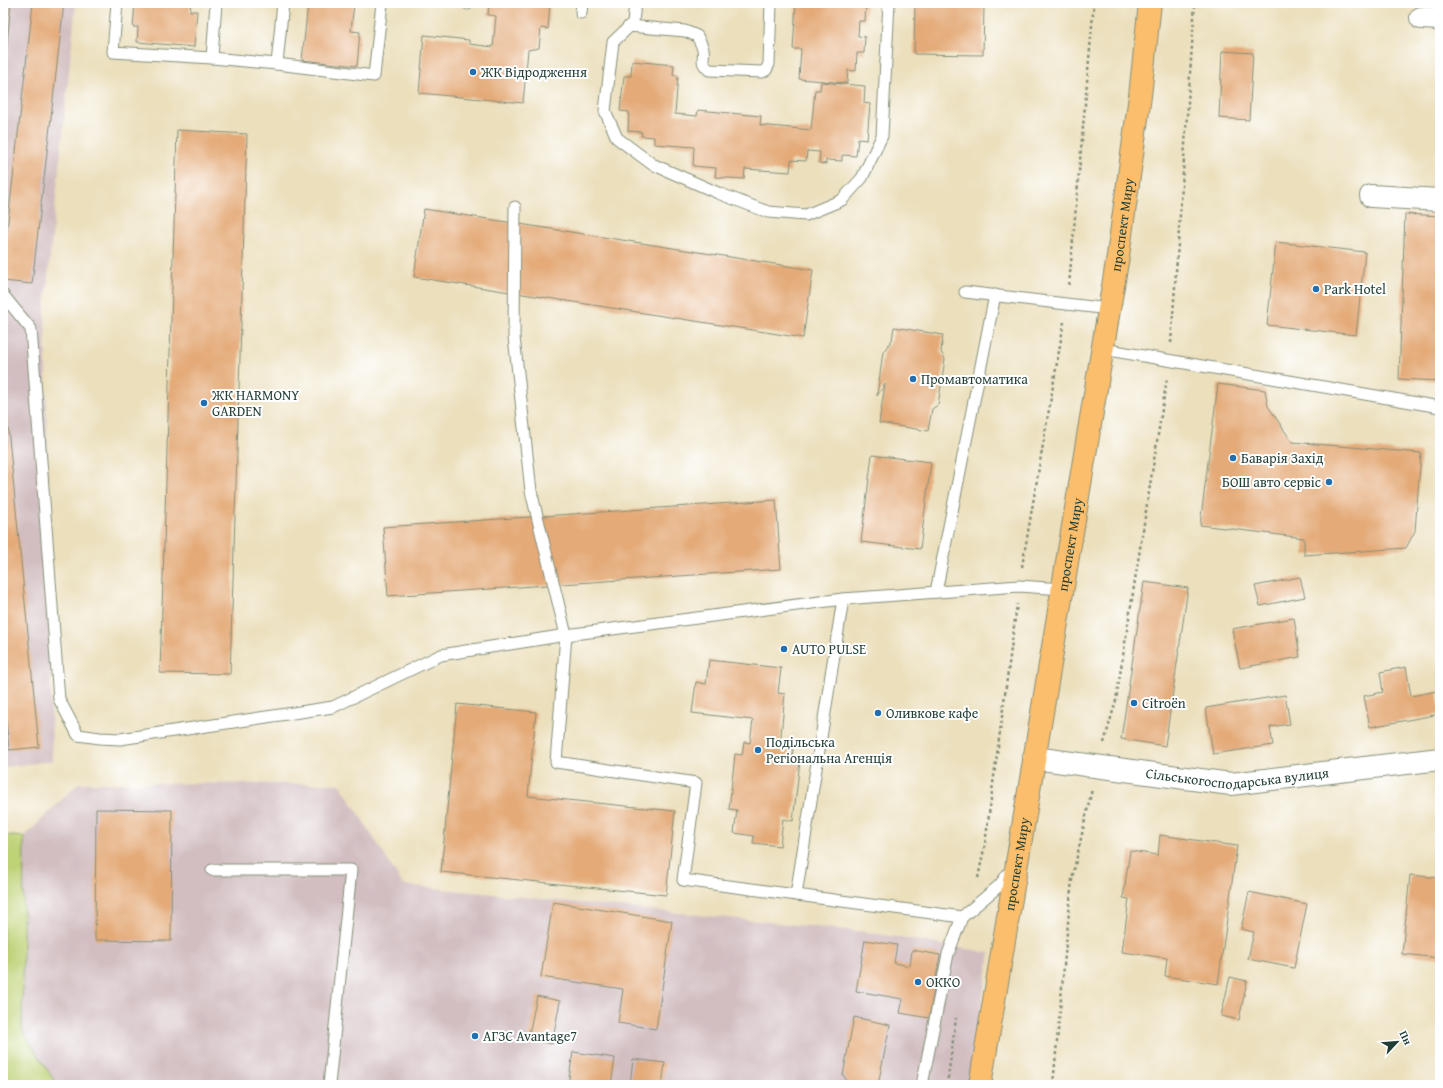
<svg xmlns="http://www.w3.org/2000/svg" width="1443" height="1088" viewBox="0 0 1443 1088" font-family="'Gentium Book Plus',serif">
<rect width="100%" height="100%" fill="#fff"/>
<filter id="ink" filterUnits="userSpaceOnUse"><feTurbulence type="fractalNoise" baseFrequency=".025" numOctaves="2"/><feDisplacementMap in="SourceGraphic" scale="8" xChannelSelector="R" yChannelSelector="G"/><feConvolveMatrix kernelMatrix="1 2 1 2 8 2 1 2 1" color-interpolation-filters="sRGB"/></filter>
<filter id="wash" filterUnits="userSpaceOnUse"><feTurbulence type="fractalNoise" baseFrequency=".012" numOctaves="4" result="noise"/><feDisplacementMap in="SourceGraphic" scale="16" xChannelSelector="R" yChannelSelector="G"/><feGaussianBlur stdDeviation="0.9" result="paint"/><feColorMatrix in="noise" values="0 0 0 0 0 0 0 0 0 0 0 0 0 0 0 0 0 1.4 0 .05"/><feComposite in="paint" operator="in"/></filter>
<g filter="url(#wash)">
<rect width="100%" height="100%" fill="#ebdfbc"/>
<g fill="#d2bec1">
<polygon points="3,3 76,3 45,306 52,761 3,767"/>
<polygon points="79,783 340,784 403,885 866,932 990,953 968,1085 57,1085 22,1030 24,837"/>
</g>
<polygon fill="#bed276" stroke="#6e8855" points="3,835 24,837 22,1030 57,1085 3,1085"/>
<g id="blocks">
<g fill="#e4aa78">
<polygon points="3,3 11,3 4,74 3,74"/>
<polygon points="33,3 64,3 32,284 3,281 3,265"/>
<polygon points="135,3 191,3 190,11 197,11 194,47 137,42 138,27 133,27"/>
<polygon points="308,3 360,3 360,5 354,4 351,31 360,32 357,66 302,60"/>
<polygon points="489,3 550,3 548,29 541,28 539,48 528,50 523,103 419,93 424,35 469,40 469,44 493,47 496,16 488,15"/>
<polygon points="796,3 866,3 865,21 859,21 858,36 865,37 864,53 857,53 856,71 848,70 847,83 799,79 801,49 793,49"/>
<polygon points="915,3 984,3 983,55 914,54"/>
<polygon points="1222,51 1253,53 1249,120 1219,118"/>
<polygon points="632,61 674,65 673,75 678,76 675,114 697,116 698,110 761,116 760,125 811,130 815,90 820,90 821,82 865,86 864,103 870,104 867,140 858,139 856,156 842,155 842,161 826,160 826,164 819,163 820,152 807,151 806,161 791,160 790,172 745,169 744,179 715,177 716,168 693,166 694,147 654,144 654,137 641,136 642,132 628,131 629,112 620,111 624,76 631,76"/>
<polygon points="177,130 247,134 230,674 160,673"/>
<polygon points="424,209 813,270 803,338 414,277"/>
<polygon points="1405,214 1440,216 1440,381 1399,379"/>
<polygon points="1276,242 1365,252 1356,335 1267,325"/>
<polygon points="894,327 943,335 941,352 945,359 938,405 932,409 928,431 879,423 885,384 877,396 883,352 892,340"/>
<polygon points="1218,384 1265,390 1268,406 1292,442 1421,453 1415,531 1406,548 1304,555 1304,538 1200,525"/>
<polygon points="3,386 4,386 39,747 9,750 3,689"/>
<polygon points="872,455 931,462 920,549 861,542"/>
<polygon points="776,500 781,569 388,596 383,527"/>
<polygon points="1300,577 1305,597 1260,606 1255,586"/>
<polygon points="1144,582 1188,588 1165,746 1121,739"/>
<polygon points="1294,618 1300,657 1240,668 1232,629"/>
<polygon points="709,660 781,668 778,693 785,694 780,745 793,746 792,760 800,761 793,821 783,819 780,846 753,843 754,836 734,833 737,810 729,809 735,754 742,755 744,742 750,743 753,720 692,713 696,682 706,684"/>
<polygon points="1406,667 1411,696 1437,691 1440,714 1370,727 1364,696 1383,692 1380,672"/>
<polygon points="1285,695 1290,724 1270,727 1273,745 1213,754 1206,708"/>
<polygon points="457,704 536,712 528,796 675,811 666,895 441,872"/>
<polygon points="96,809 172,810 171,941 95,940"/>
<polygon points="1160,835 1237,846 1218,984 1165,976 1167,958 1122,952 1129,899 1123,898 1130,851 1158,855"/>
<polygon points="1410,875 1440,878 1440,958 1402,954"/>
<polygon points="1249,892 1307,904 1294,968 1248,959 1254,932 1241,929"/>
<polygon points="553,902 672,921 656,1029 618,1023 623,989 541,977"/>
<polygon points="865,940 897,945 894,963 910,966 912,950 940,955 929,1018 900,1013 903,999 856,991"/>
<polygon points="1230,977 1247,981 1239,1020 1221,1016"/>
<polygon points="537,996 560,1001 552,1044 528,1039"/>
<polygon points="854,1017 890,1025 878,1085 850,1085 843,1075"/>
<polygon points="573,1052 615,1058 611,1085 568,1085"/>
<polygon points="633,1059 665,1063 662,1085 630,1085"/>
</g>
</g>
</g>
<g filter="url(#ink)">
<use href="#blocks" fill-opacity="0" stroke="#858e78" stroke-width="1"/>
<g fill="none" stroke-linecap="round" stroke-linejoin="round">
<g stroke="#858e78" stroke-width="13">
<g id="lane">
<polyline points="117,3 113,52 212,58"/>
<polyline points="216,3 212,58 277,64 283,3"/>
<polyline points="635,3 633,23 613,42 605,111 617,138 652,164 718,193 768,212 806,215 842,200 862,178 882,136 889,3"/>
<polyline points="468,4 468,3"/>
<polyline points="581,13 582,3"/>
<path d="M629,26L685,31L697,36C699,40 702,45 703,49C705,59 699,61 709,70L762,72L766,70L769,64L771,3"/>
<polyline points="277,64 374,76 382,3"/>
<polyline points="515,207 514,337 531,491 566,635 556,762 696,783 683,880 962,917"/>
<polyline points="965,292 1109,309"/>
<polyline points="3,295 31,329 59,699 78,735 100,738 120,739 333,707 441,655 566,635 843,599 1019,586 1062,589"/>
<polyline points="1103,349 1440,407"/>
<polyline points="936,592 995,295"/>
<polyline points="212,870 351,870 329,1085"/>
<polyline points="796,895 843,599"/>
<polyline points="922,1085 948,954 962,917 1000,885 1012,868"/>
</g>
</g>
<g stroke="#858e78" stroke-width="24">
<g id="street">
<polyline points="1421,18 1440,19"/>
<polyline points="1371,196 1440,200"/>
<path id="s1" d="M1034,758L1231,784L1440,759"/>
</g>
</g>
<g stroke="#858e78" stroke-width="24">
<g id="primary">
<path id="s2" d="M980,1085L1118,256L1140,96L1150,3"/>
</g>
</g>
<g stroke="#858e78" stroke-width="2.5" stroke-dasharray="3 3" stroke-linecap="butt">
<polyline points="1069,285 1094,3"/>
<polyline points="1171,343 1195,3"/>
<polyline points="1022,567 1064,322"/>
<polyline points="1104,743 1116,700 1167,378"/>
<polyline points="978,878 985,844 1017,604"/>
<polyline points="947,1085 956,1018"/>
<polyline points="1053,1085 1072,879 1092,789"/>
</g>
<use href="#lane" stroke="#fff" stroke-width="11"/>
<use href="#street" stroke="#fff" stroke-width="22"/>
<use href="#primary" stroke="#fabe6d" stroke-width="22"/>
</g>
</g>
<g fill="#1f6fb2" stroke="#fff" stroke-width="1.5">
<circle cx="473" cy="72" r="4"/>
<circle cx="1316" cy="289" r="4"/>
<circle cx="913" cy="379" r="4"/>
<circle cx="204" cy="403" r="4"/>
<circle cx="1233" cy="458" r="4"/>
<circle cx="1329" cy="482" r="4"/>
<circle cx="784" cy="649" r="4"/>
<circle cx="1134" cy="703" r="4"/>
<circle cx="878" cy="713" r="4"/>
<circle cx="758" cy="750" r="4"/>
<circle cx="918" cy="982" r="4"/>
<circle cx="475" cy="1036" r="4"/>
</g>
<g text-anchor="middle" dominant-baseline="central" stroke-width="4" stroke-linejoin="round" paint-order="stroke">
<g font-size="14" fill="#1f3d34" stroke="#fff" text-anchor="start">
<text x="481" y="72">ЖК Відродження</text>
<text x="1324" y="289">Park Hotel</text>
<text x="921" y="379">Промавтоматика</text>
<text x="212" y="395">ЖК HARMONY<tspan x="212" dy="16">GARDEN</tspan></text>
<text x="1241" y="458">Баварія Захід</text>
<text x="1321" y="482" text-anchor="end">БОШ авто сервіс</text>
<text x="792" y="649">AUTO PULSE</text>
<text x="1142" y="703">Citroën</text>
<text x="886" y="713">Оливкове кафе</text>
<text x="766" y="742">Подільська<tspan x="766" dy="16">Регіональна Агенція</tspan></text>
<text x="926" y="982">ОККО</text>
<text x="483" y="1036">АГЗС Avantage7</text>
</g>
<g font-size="14" fill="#1f3d34" stroke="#fff">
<text stroke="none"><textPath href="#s2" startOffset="872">проспект Миру</textPath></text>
<text stroke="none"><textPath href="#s2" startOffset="548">проспект Миру</textPath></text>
<text stroke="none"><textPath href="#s1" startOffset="205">Сільськогосподарська вулиця</textPath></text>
<text stroke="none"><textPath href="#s2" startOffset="224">проспект Миру</textPath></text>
</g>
</g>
<rect width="1443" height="1088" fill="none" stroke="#fff" stroke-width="16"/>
<g transform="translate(1397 1042) rotate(64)" stroke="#ffffff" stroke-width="3" paint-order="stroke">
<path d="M0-3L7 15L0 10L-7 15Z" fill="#1f3d34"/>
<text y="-6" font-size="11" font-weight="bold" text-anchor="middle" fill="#1f3d34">Пн</text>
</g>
</svg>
